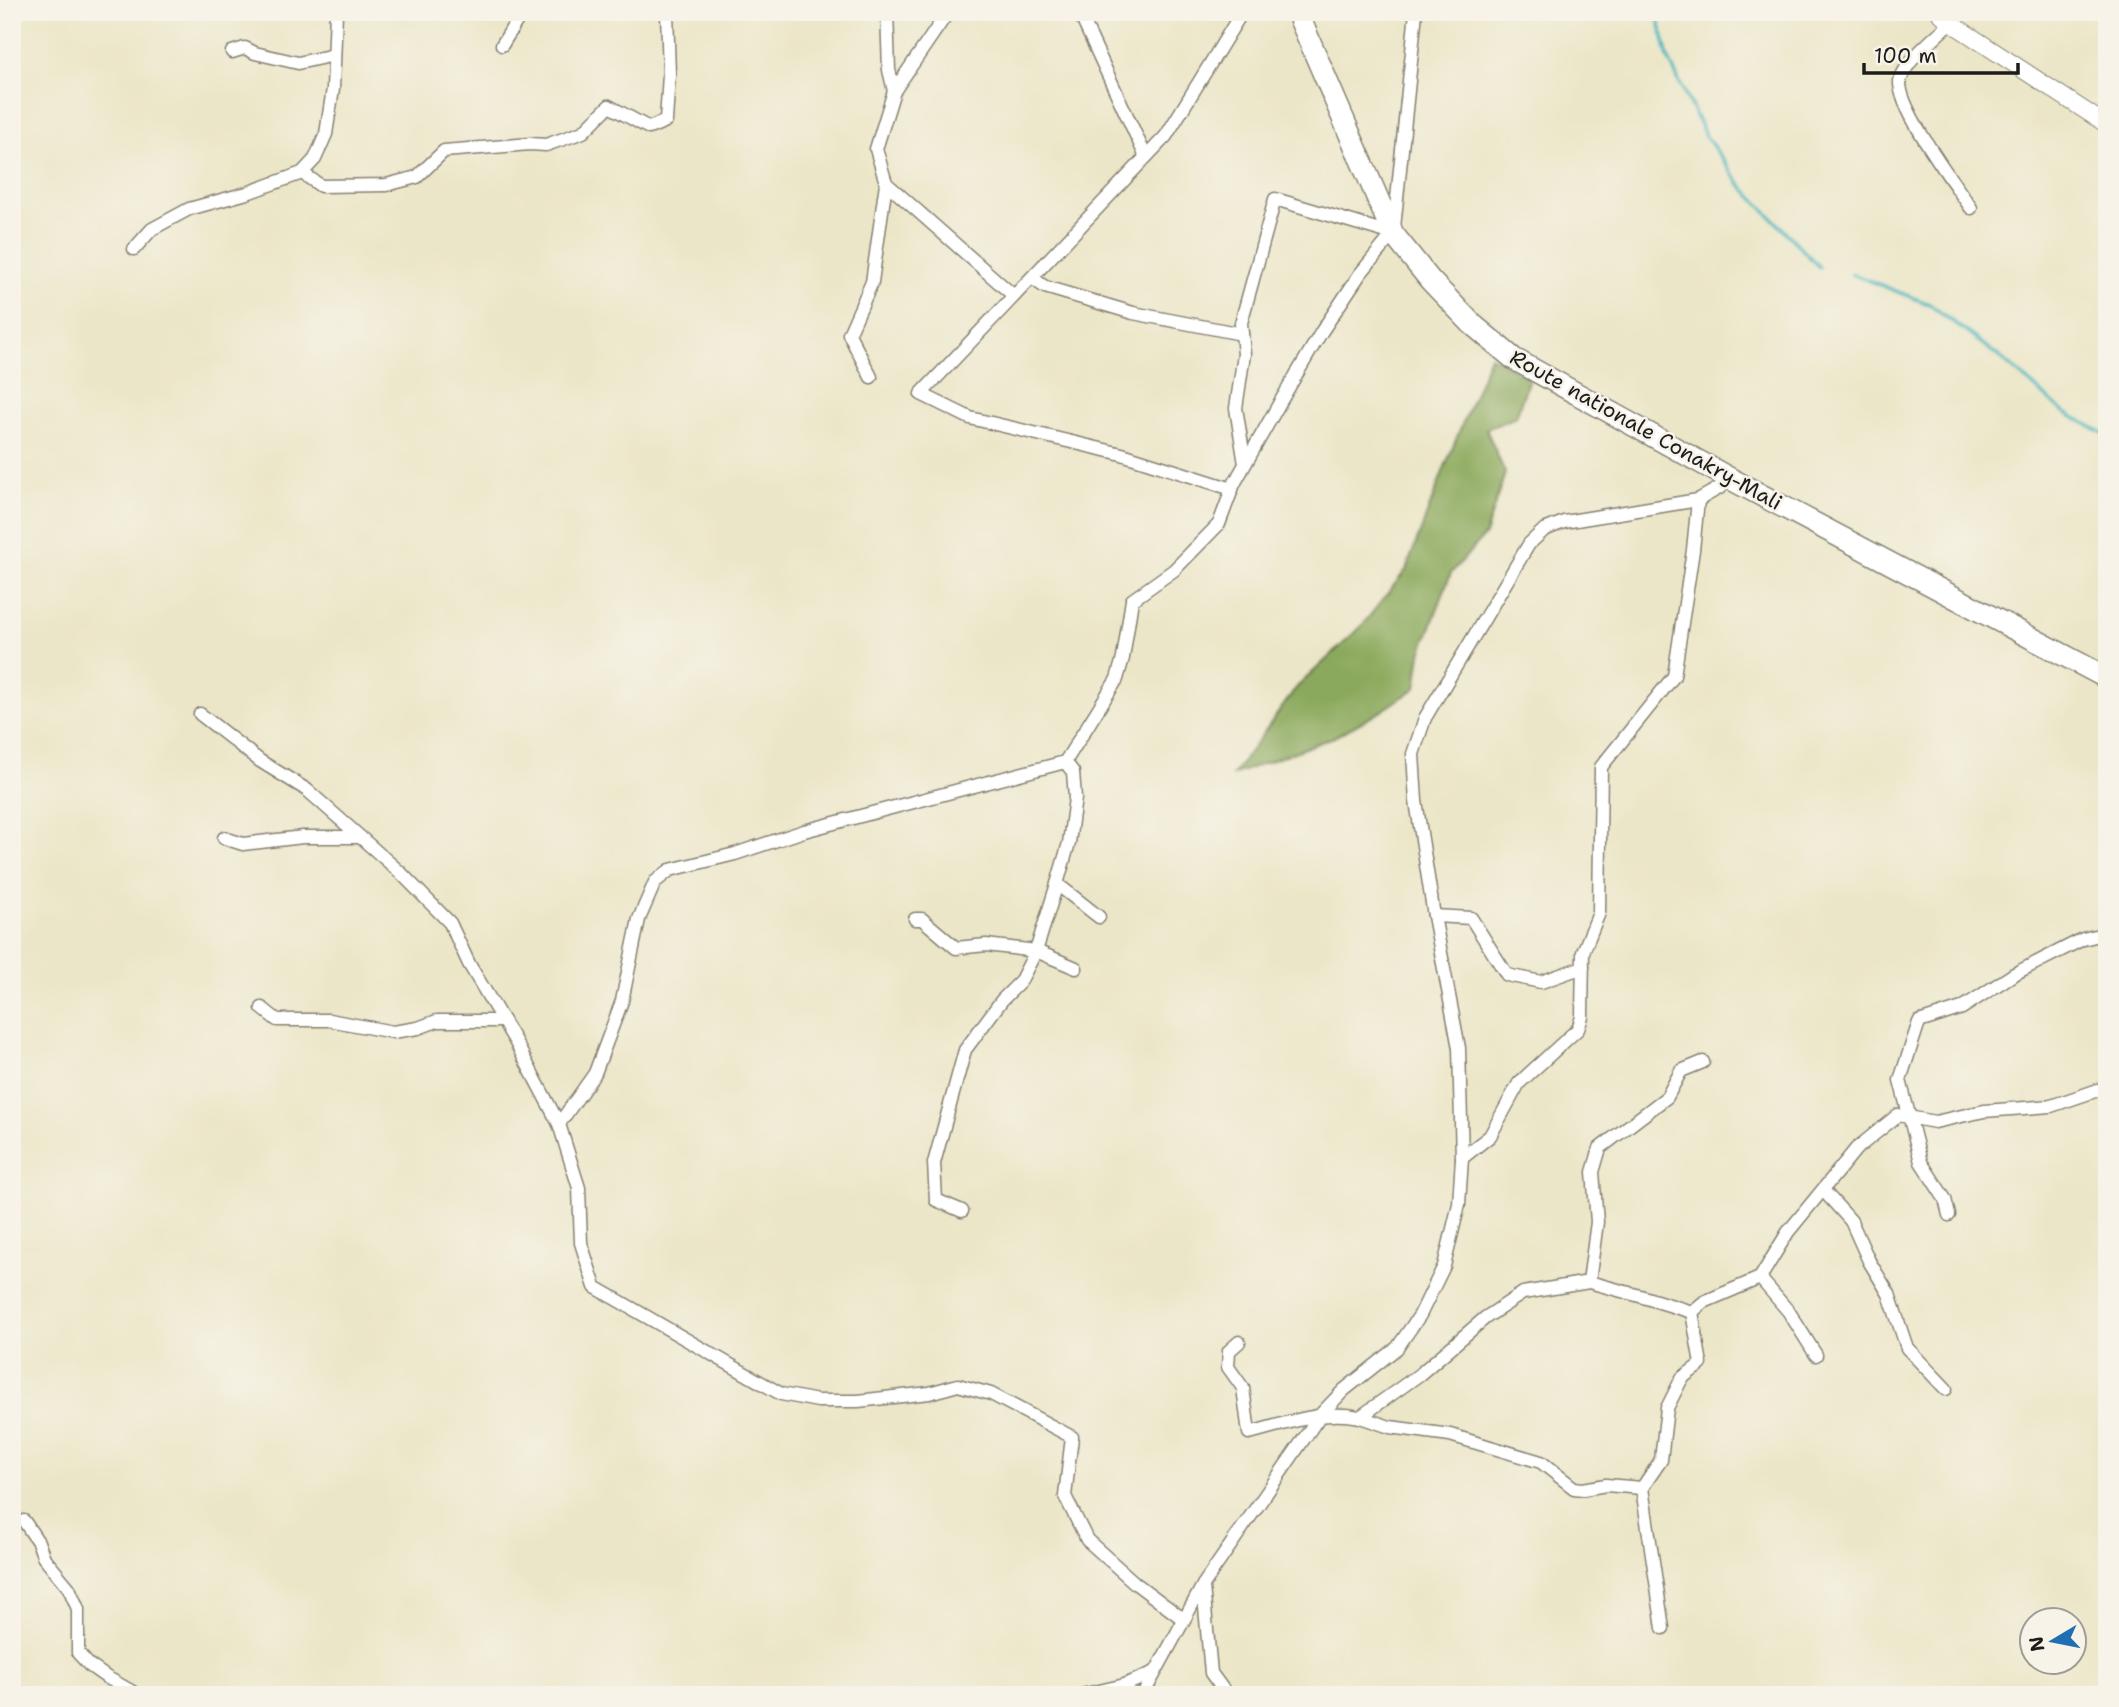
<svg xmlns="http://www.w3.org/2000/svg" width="2119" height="1707" viewBox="0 0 2119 1707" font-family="'Shantell Sans',sans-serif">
<rect width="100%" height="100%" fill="#f7f3e8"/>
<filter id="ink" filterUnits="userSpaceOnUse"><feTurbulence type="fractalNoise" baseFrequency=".0143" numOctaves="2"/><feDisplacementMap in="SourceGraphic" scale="14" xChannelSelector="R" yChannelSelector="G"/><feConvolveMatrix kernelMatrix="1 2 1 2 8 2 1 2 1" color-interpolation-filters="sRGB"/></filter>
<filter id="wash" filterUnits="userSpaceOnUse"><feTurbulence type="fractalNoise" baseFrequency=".00686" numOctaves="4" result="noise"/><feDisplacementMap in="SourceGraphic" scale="28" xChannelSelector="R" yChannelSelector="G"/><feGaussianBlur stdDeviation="1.57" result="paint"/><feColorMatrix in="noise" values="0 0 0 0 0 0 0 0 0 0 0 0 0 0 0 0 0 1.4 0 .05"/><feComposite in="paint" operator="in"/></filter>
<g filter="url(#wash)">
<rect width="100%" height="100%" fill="#ece6c8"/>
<polygon fill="#8ba95c" stroke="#54623c" stroke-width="2" points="1490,356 1529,378 1516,417 1486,429 1505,473 1485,535 1451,573 1421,653 1416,688 1382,711 1334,737 1233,775 1297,687 1360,628 1406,570 1444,469"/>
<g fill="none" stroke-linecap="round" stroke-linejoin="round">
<g stroke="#45b5bd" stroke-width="3.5">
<polyline points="1657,12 1668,58 1705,135 1740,184 1819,267"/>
<polyline points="1852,274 1929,304 2001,358 2062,411 2107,435"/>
</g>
</g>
</g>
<g filter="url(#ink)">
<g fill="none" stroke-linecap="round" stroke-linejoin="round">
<g stroke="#848172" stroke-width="15">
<g id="minor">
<polyline points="887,12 889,70 894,91"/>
<polyline points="1079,12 1146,157"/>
<path d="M1960,12C1946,30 1917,50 1907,67C1905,70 1901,77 1900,81C1898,109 1954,183 1971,208"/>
<polyline points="502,45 522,12"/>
<polyline points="232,52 245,48 255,53 298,63 334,55"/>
<polyline points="302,173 321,186 386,185 417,177 444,151 530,144 546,145 583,132 609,106 649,128 666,121 669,74 667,12"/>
<polyline points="886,183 1014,296"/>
<polyline points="1394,228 1416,12"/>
<polyline points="134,249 152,229 189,209 247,193 302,173 315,159 326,134 333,89 336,12"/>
<polyline points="1032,278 1045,287 1133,313 1242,334"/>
<polyline points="871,377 849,334 872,282 886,183 876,149 894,91 948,12"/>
<polyline points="1232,489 1122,454 970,418 921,394 1166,136 1242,12"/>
<polyline points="200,714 260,761 307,790 401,873 450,923 469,964 515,1041 559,1124 595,1073 622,1001 639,919 655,882 670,870 735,854 804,831 1065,762 1117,679 1123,658 1132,600 1174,570 1219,524 1234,484 1279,404 1322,331 1360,274 1393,234 1275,199 1241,323 1244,354 1236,408 1245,464"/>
<polyline points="224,838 243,844 303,837 360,837"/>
<polyline points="1057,884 1099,917"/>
<polyline points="1434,916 1471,918 1507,975 1541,982 1583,967"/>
<polyline points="915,919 922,919 956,948 986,945 1036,951 1076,968"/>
<polyline points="262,1008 277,1020 329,1020 393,1032 418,1028 437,1021 503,1021"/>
<polyline points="559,1124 579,1188 581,1243 595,1287 781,1394 818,1401 858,1401 929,1393 958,1385 991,1394 1072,1437 1065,1496 1087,1540 1135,1583 1183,1619"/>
<polyline points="1462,1158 1490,1136 1519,1083 1578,1029 1582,1017 1583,952 1599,913 1601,767 1674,676 1693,550 1698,500"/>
<polyline points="1823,1190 1851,1221 1869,1261 1889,1294 1907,1348 1946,1389"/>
<polyline points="962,1211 936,1200 934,1163 965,1050 1002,1000 1020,982 1036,951 1057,884 1069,843 1075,798 1073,772 1065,762"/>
<polyline points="1949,1215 1945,1199 1921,1162 1900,1080 1919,1022 1962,1008 2014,974 2083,939 2107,933"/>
<polyline points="1760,1278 1789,1312 1816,1355"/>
<polyline points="1589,1282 1597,1222 1593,1172 1600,1148 1667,1097 1681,1071 1703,1062"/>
<path d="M1239,1342L1229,1351L1228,1367L1243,1388L1249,1433C1286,1424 1322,1409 1360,1417L1420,1374L1485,1318L1523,1293L1589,1282L1640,1296L1692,1312L1704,1302L1760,1278L1788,1232L1856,1149L1898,1115L1935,1122L1984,1111L2051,1106L2107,1087"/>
<polyline points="1360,1417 1390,1427 1450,1435 1541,1462 1574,1488 1583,1489 1606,1485 1642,1488 1661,1460 1667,1408 1682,1378 1701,1364 1692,1312"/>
<polyline points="1642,1488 1663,1628"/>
<polyline points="24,1521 38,1542 44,1558 69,1588 78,1609 78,1653 89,1665 106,1677 138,1695"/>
<polyline points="1203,1586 1211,1673 1227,1695"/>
<polyline points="1121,1691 1125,1685 1153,1673"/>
<polyline points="1082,1695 1125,1685"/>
<polyline points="1143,1695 1203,1585 1321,1414 1344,1390 1397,1348 1420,1315 1444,1266 1459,1204 1462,1158 1459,1048 1434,916 1416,801 1413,754 1425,718 1529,544 1544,530 1564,522 1698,500 1721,487 1727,477"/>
</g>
</g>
<g stroke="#848172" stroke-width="18">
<polyline id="tertiary" points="1939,12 1951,23 2107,125"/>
</g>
<g stroke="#848172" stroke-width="24">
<polyline id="trunk" points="1297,12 1393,234 1430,280 1472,324 1514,359 1727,477 2107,678"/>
</g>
<use href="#minor" stroke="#fff" stroke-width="12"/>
<use href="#tertiary" stroke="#fff" stroke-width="16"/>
<use href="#trunk" stroke="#fff" stroke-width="21"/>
</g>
</g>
<g text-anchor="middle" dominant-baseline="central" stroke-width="5" stroke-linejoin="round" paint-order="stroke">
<g font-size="21" fill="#1c1c1c" stroke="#f7f3e8">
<text transform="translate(1646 430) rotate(29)">Route nationale Conakry-Mali</text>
</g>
</g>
<rect width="2119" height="1707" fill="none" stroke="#f7f3e8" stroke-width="42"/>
<g transform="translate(2053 1641) rotate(260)"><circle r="33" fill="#f7f3e8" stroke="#9f9d96" stroke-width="2"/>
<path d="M0-5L12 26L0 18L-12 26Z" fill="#1f6fb2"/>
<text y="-10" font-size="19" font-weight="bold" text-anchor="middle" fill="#1c1c1c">N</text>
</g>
<path d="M1864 63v10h154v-10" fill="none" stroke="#1c1c1c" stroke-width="3.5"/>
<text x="1874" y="63" font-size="21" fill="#1c1c1c" stroke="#f7f3e8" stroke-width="5" paint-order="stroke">100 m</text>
</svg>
